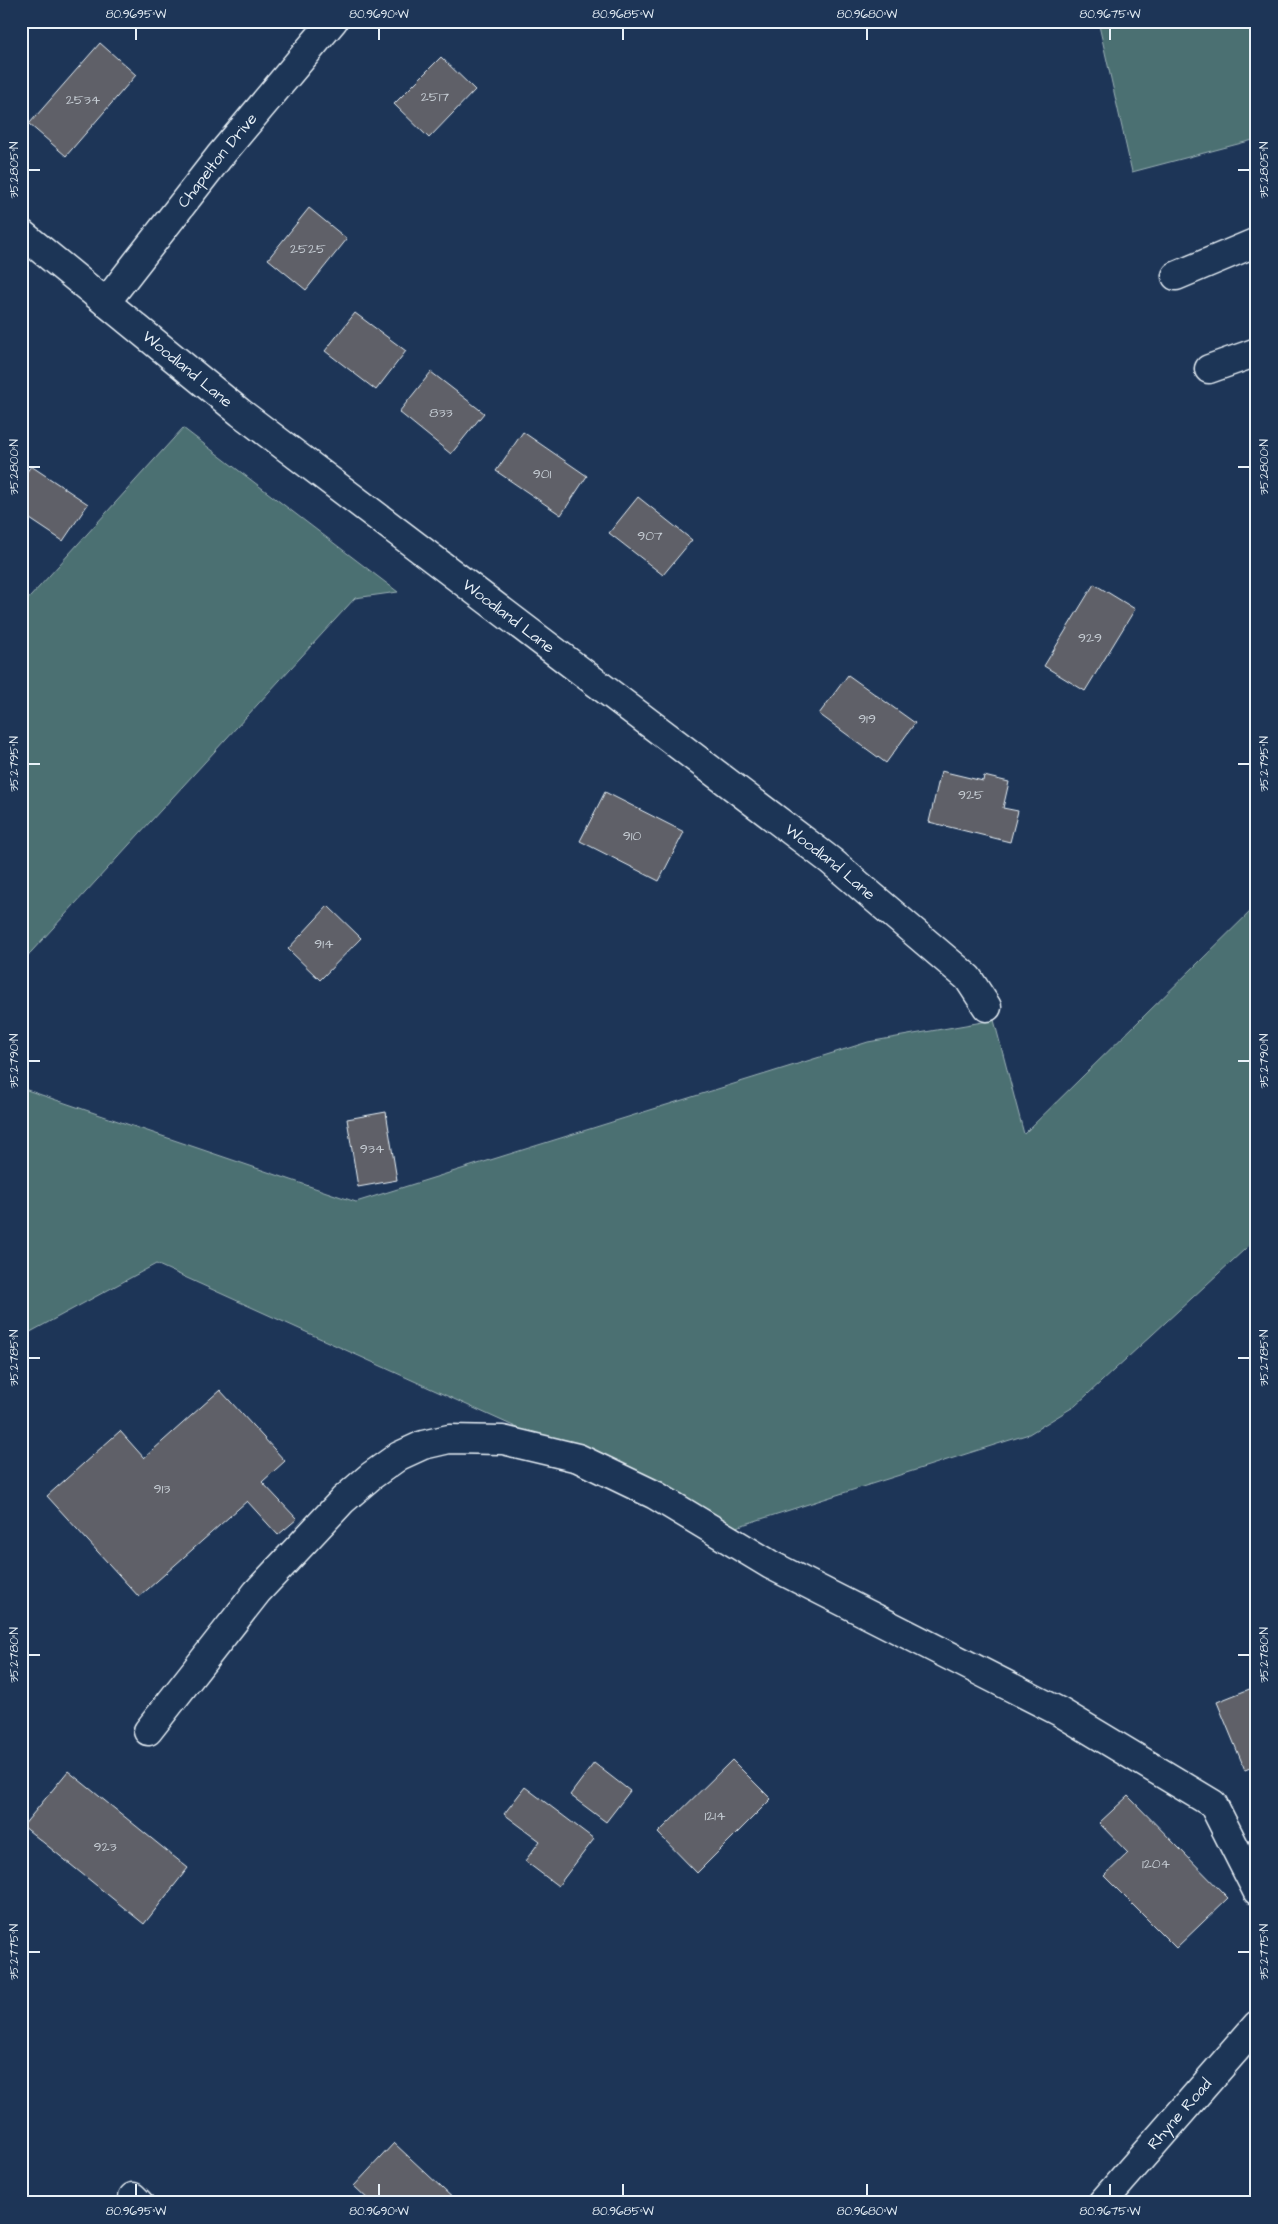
<svg xmlns="http://www.w3.org/2000/svg" width="1278" height="2224" viewBox="0 0 1278 2224" font-family="'Architects Daughter',sans-serif">
<rect width="100%" height="100%" fill="#1d3557"/>
<filter id="ink" filterUnits="userSpaceOnUse"><feTurbulence type="fractalNoise" baseFrequency=".02" numOctaves="2"/><feDisplacementMap in="SourceGraphic" scale="10" xChannelSelector="R" yChannelSelector="G"/><feConvolveMatrix kernelMatrix="1 2 1 2 8 2 1 2 1" color-interpolation-filters="sRGB"/></filter>
<g filter="url(#ink)">
<g fill="#4b6f72" stroke="#9ab0b5">
<polygon points="1098,21 1257,21 1257,133 1253,140 1132,172"/>
<polygon points="183,428 398,592 355,598 21,963 21,607"/>
<polygon points="1257,905 1257,1238 1075,1406 1029,1434 736,1527 156,1264 21,1337 21,1088 356,1202 868,1042 994,1020 1024,1134"/>
</g>
<g fill="#5e6168" stroke="#e8f1f8">
<polygon points="100,43 136,75 66,156 29,124"/>
<polygon points="441,57 475,90 429,138 394,104"/>
<polygon points="309,208 347,239 306,290 268,259"/>
<polygon points="355,313 406,351 376,390 325,351"/>
<polygon points="431,372 484,413 451,454 399,412"/>
<polygon points="523,432 587,476 561,515 496,471"/>
<polygon points="31,466 88,504 63,541 21,513 21,480"/>
<polygon points="638,497 692,540 663,575 609,533"/>
<polygon points="1094,584 1135,609 1085,691 1044,666"/>
<polygon points="848,675 915,723 886,763 819,714"/>
<polygon points="941,771 983,781 984,776 1009,782 1003,808 1018,811 1010,842 929,822"/>
<polygon points="605,792 684,832 659,881 580,841"/>
<polygon points="328,906 361,938 320,980 288,949"/>
<polygon points="386,1112 397,1180 358,1187 347,1119"/>
<polygon points="220,1390 285,1461 262,1482 297,1519 278,1535 247,1501 139,1597 47,1496 120,1431 144,1458"/>
<polygon points="1257,1686 1257,1765 1245,1770 1217,1702"/>
<polygon points="732,1760 771,1799 697,1873 658,1833"/>
<polygon points="594,1763 630,1791 606,1822 570,1795"/>
<polygon points="68,1771 188,1868 144,1924 23,1826"/>
<polygon points="525,1787 594,1839 558,1886 525,1861 540,1841 504,1814"/>
<polygon points="1128,1796 1228,1898 1176,1948 1104,1876 1128,1853 1099,1823"/>
<polygon points="394,2143 458,2203 372,2203 354,2186"/>
</g>
<g fill="none" stroke-linecap="round" stroke-linejoin="round">
<g stroke="#e8f1f8" stroke-width="31">
<g id="minor">
<path id="s1" d="M21,233L241,413L831,861L968,978L987,1007"/>
<polyline points="1176,276 1257,242"/>
<path id="s2" d="M106,302L219,157L333,21"/>
<polyline points="1209,369 1257,352"/>
<polyline points="148,1731 257,1592 343,1500 371,1476 399,1456 423,1445 449,1439 503,1440 578,1458 655,1495 771,1565 1060,1712 1213,1804 1257,1891"/>
<polyline points="133,2197 139,2203"/>
<path id="s3" d="M1102,2203L1257,2025"/>
</g>
</g>
<use href="#minor" stroke="#1d3557" stroke-width="28"/>
</g>
</g>
<path fill="none" stroke="#e8f1f8" stroke-width="2" d="M136,28V40M379,28V40M623,28V40M867,28V40M1110,28V40M28,170H40M1238,170H1250M28,467H40M1238,467H1250M28,764H40M1238,764H1250M28,1061H40M1238,1061H1250M28,1358H40M1238,1358H1250M28,1655H40M1238,1655H1250M28,1952H40M1238,1952H1250M136,2184V2196M379,2184V2196M623,2184V2196M867,2184V2196M1110,2184V2196"/>
<g text-anchor="middle" dominant-baseline="central" stroke-width="4" stroke-linejoin="round" paint-order="stroke">
<g font-size="14" fill="#c6cdd4">
<text x="435" y="97">2517</text>
<text x="83" y="100">2534</text>
<text x="308" y="249">2525</text>
<text x="441" y="413">833</text>
<text x="542" y="474">901</text>
<text x="650" y="536">907</text>
<text x="1090" y="638">929</text>
<text x="867" y="719">919</text>
<text x="971" y="795">925</text>
<text x="632" y="836">910</text>
<text x="324" y="944">914</text>
<text x="372" y="1149">934</text>
<text x="162" y="1489">913</text>
<text x="715" y="1816">1214</text>
<text x="105" y="1847">923</text>
<text x="1156" y="1864">1204</text>
</g>
<g font-size="16" fill="#e8f1f8" stroke="#1d3557">
<text stroke="none"><textPath href="#s2" startOffset="180">Chapelton Drive</textPath></text>
<text stroke="none"><textPath href="#s1" startOffset="215">Woodland Lane</textPath></text>
<text stroke="none"><textPath href="#s1" startOffset="620">Woodland Lane</textPath></text>
<text stroke="none"><textPath href="#s1" startOffset="1025">Woodland Lane</textPath></text>
<text stroke="none"><textPath href="#s3" startOffset="118">Rhyne Road</textPath></text>
</g>
</g>
<rect width="1278" height="2224" fill="none" stroke="#1d3557" stroke-width="55"/>
<rect x="28" y="28" width="1222" height="2168" fill="none" stroke="#e8f1f8" stroke-width="2"/>
<g font-size="12" text-anchor="middle" fill="#e8f1f8">
<text x="136" y="18">80.9695°W</text>
<text x="379" y="18">80.9690°W</text>
<text x="623" y="18">80.9685°W</text>
<text x="867" y="18">80.9680°W</text>
<text x="1110" y="18">80.9675°W</text>
<text transform="translate(14 170) rotate(-90)" y="4">35.2805°N</text>
<text transform="translate(1264 170) rotate(-90)" y="4">35.2805°N</text>
<text transform="translate(14 467) rotate(-90)" y="4">35.2800°N</text>
<text transform="translate(1264 467) rotate(-90)" y="4">35.2800°N</text>
<text transform="translate(14 764) rotate(-90)" y="4">35.2795°N</text>
<text transform="translate(1264 764) rotate(-90)" y="4">35.2795°N</text>
<text transform="translate(14 1061) rotate(-90)" y="4">35.2790°N</text>
<text transform="translate(1264 1061) rotate(-90)" y="4">35.2790°N</text>
<text transform="translate(14 1358) rotate(-90)" y="4">35.2785°N</text>
<text transform="translate(1264 1358) rotate(-90)" y="4">35.2785°N</text>
<text transform="translate(14 1655) rotate(-90)" y="4">35.2780°N</text>
<text transform="translate(1264 1655) rotate(-90)" y="4">35.2780°N</text>
<text transform="translate(14 1952) rotate(-90)" y="4">35.2775°N</text>
<text transform="translate(1264 1952) rotate(-90)" y="4">35.2775°N</text>
<text x="136" y="2215">80.9695°W</text>
<text x="379" y="2215">80.9690°W</text>
<text x="623" y="2215">80.9685°W</text>
<text x="867" y="2215">80.9680°W</text>
<text x="1110" y="2215">80.9675°W</text>
</g>
</svg>
